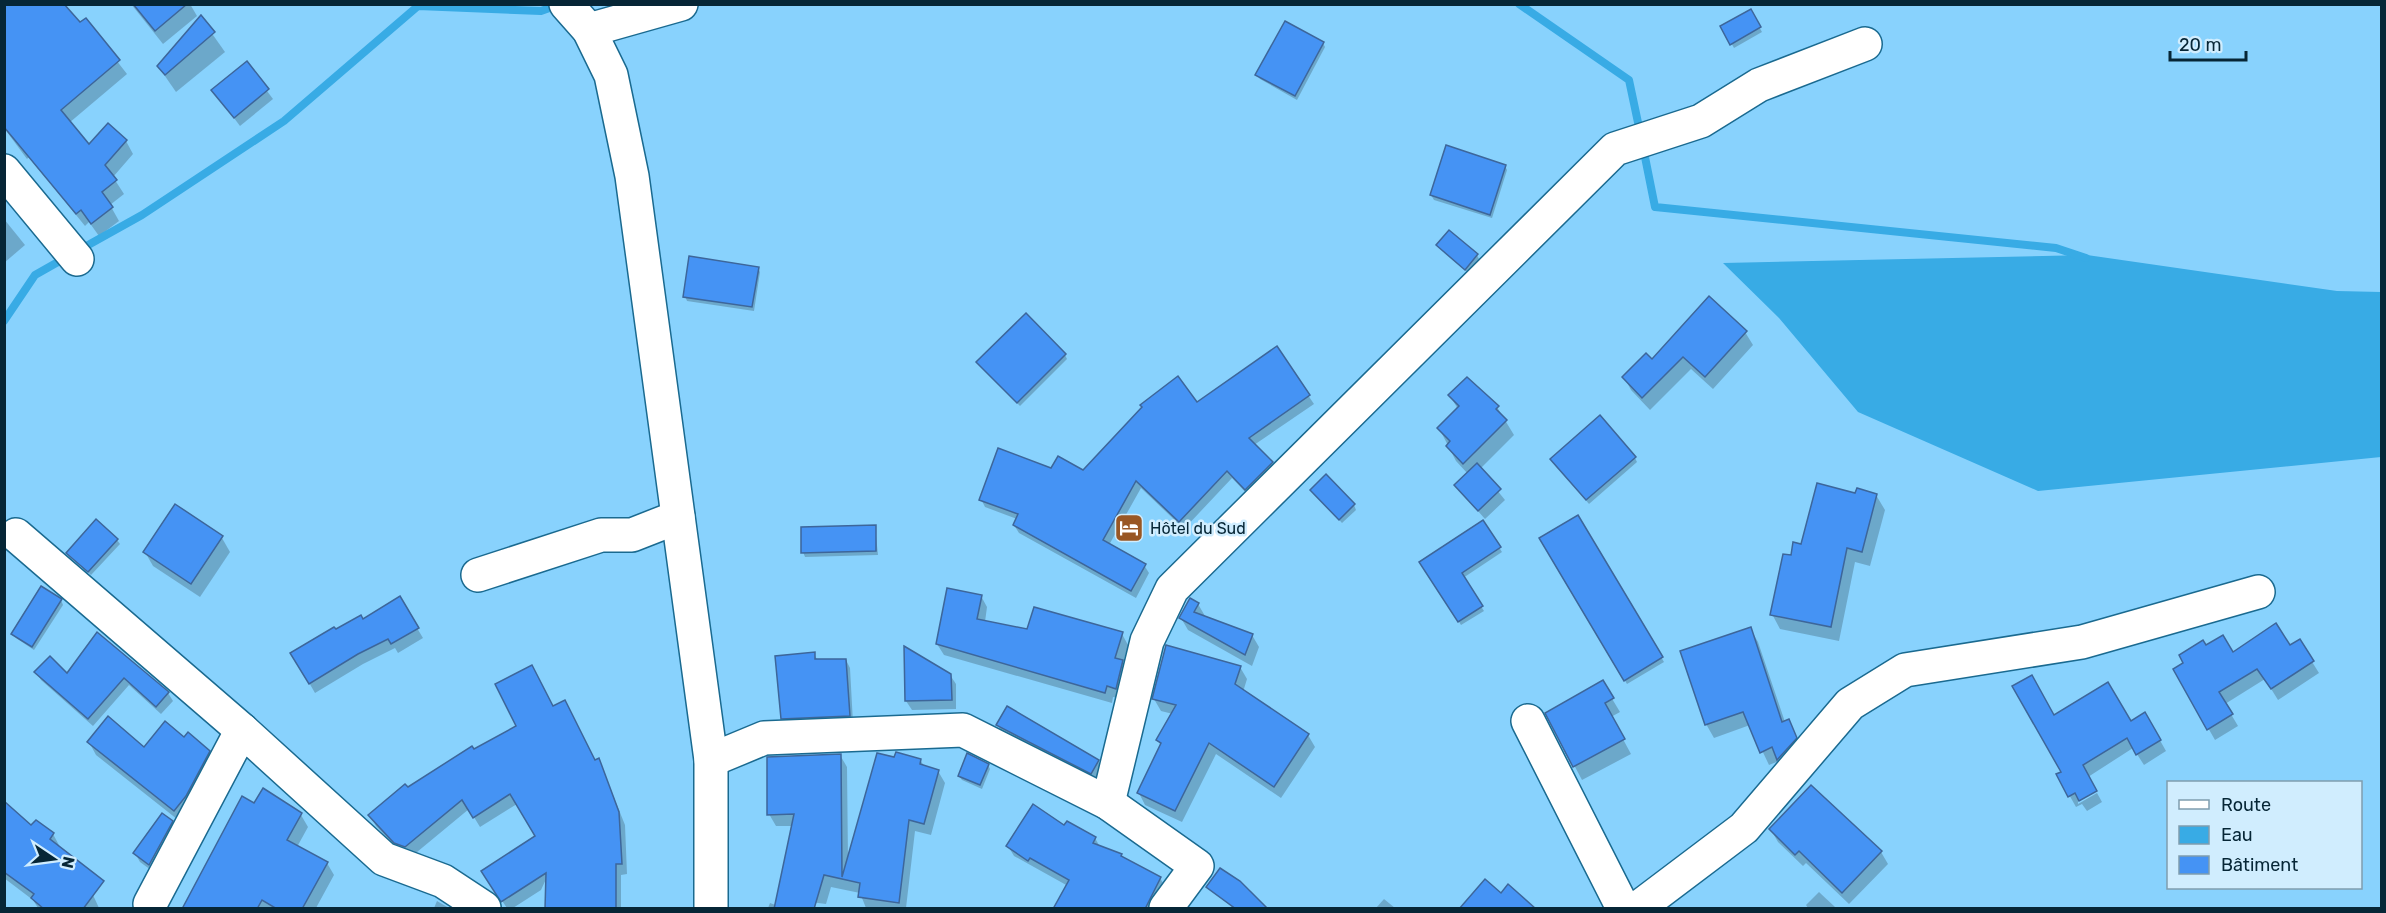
<svg xmlns="http://www.w3.org/2000/svg" width="2386" height="913" viewBox="0 0 2386 913" font-family="Rubik,sans-serif">
<rect width="100%" height="100%" fill="#88d2fd"/>
<polygon fill="#38abe5" points="2087,255 2337,291 2381,292 2381,457 2038,491 1858,412 1779,318 1723,263"/>
<g fill="#0003">
<polygon points="4,4 80,24 85,20 127,74 69,123 89,147 126,141 133,154 113,177 124,194 110,205 119,221 99,236 89,222 85,226 29,157 27,159 4,128"/>
<polygon points="131,4 190,4 197,16 163,44"/>
<polygon points="1750,11 1762,32 1734,48 1722,27"/>
<polygon points="201,18 225,52 176,92 158,66"/>
<polygon points="1323,43 1325,47 1297,100 1260,79 1257,75"/>
<polygon points="247,64 273,99 240,126 213,90"/>
<polygon points="1505,166 1507,170 1492,218 1434,200 1431,195"/>
<polygon points="4,219 25,245 4,263"/>
<polygon points="1438,245 1477,255 1479,259 1468,273"/>
<polygon points="758,268 760,272 754,311 687,301 685,296"/>
<polygon points="1745,332 1753,345 1713,389 1691,369 1650,410 1631,390 1624,377 1652,361"/>
<polygon points="1276,348 1314,404 1254,445 1277,471 1250,497 1232,478 1184,529 1141,488 1109,545 1144,565 1149,573 1136,598 1019,533 1014,525 1017,519 985,507 981,499 1052,469 1083,472 1197,404"/>
<polygon points="1065,355 1067,359 1020,406 981,367"/>
<polygon points="1450,396 1497,407 1514,435 1480,469 1505,500 1485,519 1456,486 1468,474 1456,461 1439,428 1458,409"/>
<polygon points="1635,458 1637,462 1589,504 1555,463"/>
<polygon points="1312,490 1354,505 1356,510 1342,523"/>
<polygon points="1856,495 1876,495 1885,510 1870,566 1855,562 1839,641 1780,629 1772,614 1792,557"/>
<polygon points="1578,517 1664,662 1627,684 1541,539"/>
<polygon points="1483,522 1502,552 1463,578 1484,611 1461,625 1421,562"/>
<polygon points="875,526 878,555 805,557 803,552"/>
<polygon points="222,538 230,552 200,597 153,566 145,552"/>
<polygon points="117,540 120,544 91,575 67,553"/>
<polygon points="981,596 987,607 985,622 1028,631 1122,634 1128,645 1123,663 1129,672 1122,699 1113,697 1112,703 944,655 937,644"/>
<polygon points="399,598 423,638 398,653 395,648 363,664 315,693 292,653 363,621"/>
<polygon points="61,600 63,605 34,650 16,638 13,634"/>
<polygon points="1198,604 1205,616 1252,635 1259,647 1252,666 1188,630 1181,618"/>
<polygon points="1750,628 1758,642 1785,722 1788,721 1803,752 1786,772 1779,761 1769,765 1750,725 1714,738 1706,724"/>
<polygon points="97,634 168,693 173,701 161,714 129,685 93,726 41,680 36,672 67,675"/>
<polygon points="2299,641 2319,673 2278,700 2265,679 2225,704 2238,726 2215,740 2175,670 2206,647 2232,654 2290,647"/>
<polygon points="814,654 818,661 846,660 850,668 853,723 787,726 782,718"/>
<polygon points="1240,667 1247,679 1243,692 1308,735 1315,747 1281,798 1216,754 1182,822 1145,805 1139,793 1161,746 1158,740 1173,714 1161,711 1154,699"/>
<polygon points="950,675 956,684 956,709 912,710 906,701"/>
<polygon points="1602,682 1620,712 1611,717 1631,754 1582,780 1547,714"/>
<polygon points="553,708 595,761 599,760 625,825 627,874 621,875 621,908 547,908 547,877 541,890 513,908 507,908 489,882 537,837 517,804 480,827 469,809 411,857 402,853 376,826 370,815 407,789"/>
<polygon points="2145,714 2166,751 2144,765 2133,748 2088,777 2095,790 2078,800 2078,804 2097,793 2102,802 2087,811 2082,804 2076,807 2058,775 2063,772 2054,717 2131,723"/>
<polygon points="998,725 1098,761 1103,770 1097,782 1003,735"/>
<polygon points="184,739 209,752 216,765 182,823 96,755 89,742 144,749"/>
<polygon points="840,755 847,767 848,859 895,759 920,760 925,767 938,771 945,783 931,835 915,831 906,908 866,908 860,893 831,887 826,904 787,899 793,826 776,826 769,814"/>
<polygon points="988,765 990,769 982,789 962,780 959,776"/>
<polygon points="4,803 32,827 36,822 53,834 60,847 57,851 93,895 99,908 38,908 33,900 4,878"/>
<polygon points="255,805 301,815 308,827 297,847 327,863 334,875 316,908 183,908"/>
<polygon points="172,822 177,831 155,873 140,862 135,853"/>
<polygon points="1065,827 1095,838 1100,847 1121,856 1160,878 1166,888 1155,908 1055,908 1068,886 1014,856 1008,846"/>
<polygon points="1771,830 1881,852 1888,864 1849,904 1806,863 1803,866 1778,842"/>
<polygon points="1208,887 1267,908 1233,908"/>
<polygon points="1819,892 1835,907 1836,908 1808,908 1806,905"/>
<polygon points="1384,899 1395,908 1376,908"/>
<polygon points="437,901 449,908 434,908"/>
<polygon points="770,903 784,908 768,908"/>
</g>
<g fill="none" stroke-linecap="round" stroke-linejoin="round">
<g stroke="#38abe5" stroke-width="8">
<polyline points="1519,4 1629,80 1640,132"/>
<polyline points="1643,147 1655,207 2056,248 2086,258"/>
<polyline points="81,249 142,215 284,121 418,6 541,11 558,5"/>
<polyline points="4,321 35,275 65,258"/>
</g>
</g>
<g fill="#4593f4" stroke="#3d669a" stroke-width="1.5">
<polygon points="4,4 64,4 80,22 86,18 120,60 61,110 89,144 108,123 127,140 105,165 117,180 102,192 113,207 91,224 81,210 76,214 4,127"/>
<polygon points="133,4 187,4 155,31"/>
<polygon points="1751,9 1761,27 1730,45 1720,26"/>
<polygon points="201,15 215,32 165,75 157,66"/>
<polygon points="1285,21 1324,42 1295,96 1255,75"/>
<polygon points="247,61 269,89 234,118 211,90"/>
<polygon points="1446,145 1506,165 1490,215 1430,195"/>
<polygon points="1449,230 1478,254 1465,270 1436,245"/>
<polygon points="689,256 759,267 752,307 683,297"/>
<polygon points="1709,296 1747,331 1705,377 1683,357 1642,398 1622,377 1646,353 1652,359"/>
<polygon points="1026,313 1066,354 1017,403 976,362"/>
<polygon points="1277,346 1310,395 1249,438 1273,462 1245,490 1227,471 1179,522 1136,481 1103,540 1146,564 1131,591 1013,525 1018,514 979,500 998,448 1051,468 1058,456 1083,470 1142,407 1140,405 1178,376 1197,402"/>
<polygon points="1467,377 1499,406 1496,409 1507,420 1463,464 1446,446 1450,441 1437,428 1459,406 1448,395"/>
<polygon points="1600,415 1636,457 1586,500 1550,459"/>
<polygon points="1477,463 1501,489 1478,511 1454,485"/>
<polygon points="1326,474 1355,504 1339,520 1310,490"/>
<polygon points="1817,483 1855,493 1857,488 1877,494 1862,552 1847,548 1831,627 1770,615 1783,554 1791,555 1793,542 1801,544"/>
<polygon points="175,504 223,536 191,584 143,552"/>
<polygon points="1578,515 1663,657 1624,681 1539,538"/>
<polygon points="96,519 118,539 88,572 66,553"/>
<polygon points="1483,520 1501,547 1462,573 1483,606 1458,622 1419,562"/>
<polygon points="876,525 876,551 801,553 801,527"/>
<polygon points="41,586 62,599 32,647 11,634"/>
<polygon points="947,588 982,595 977,619 1027,629 1034,607 1123,632 1115,658 1123,660 1116,689 1107,686 1105,693 936,644"/>
<polygon points="400,596 419,628 391,644 388,639 358,654 309,684 290,653 334,627 336,629 361,615 363,619"/>
<polygon points="1190,598 1199,603 1194,612 1253,634 1245,655 1179,618"/>
<polygon points="2276,623 2290,645 2300,639 2314,661 2271,689 2257,669 2219,692 2233,714 2207,730 2173,669 2183,663 2179,655 2203,640 2206,645 2223,635 2233,652"/>
<polygon points="1751,627 1782,722 1789,719 1797,738 1777,760 1772,747 1760,753 1743,712 1705,725 1680,651"/>
<polygon points="97,632 169,692 156,707 124,678 88,719 34,672 50,656 67,673"/>
<polygon points="1166,645 1241,666 1235,684 1309,734 1274,787 1209,743 1175,811 1137,793 1161,743 1156,740 1176,705 1152,699"/>
<polygon points="904,646 951,674 952,700 905,701"/>
<polygon points="815,652 815,659 846,659 850,716 781,719 775,656"/>
<polygon points="532,665 553,706 565,700 595,760 599,758 619,812 622,864 616,864 616,909 545,909 546,873 501,902 481,871 535,836 510,794 473,818 462,800 405,847 394,843 368,815 405,784 408,787 472,746 474,749 516,726 495,684"/>
<polygon points="2032,675 2054,715 2108,682 2131,721 2145,712 2161,740 2136,755 2127,738 2083,765 2097,791 2079,801 2075,793 2068,797 2056,774 2061,772 2012,686"/>
<polygon points="1603,680 1614,698 1605,703 1625,739 1573,767 1545,713"/>
<polygon points="1007,706 1099,760 1091,774 996,725"/>
<polygon points="108,716 144,747 165,721 184,737 188,732 210,751 186,796 174,811 87,742"/>
<polygon points="896,752 921,759 920,764 939,770 924,824 909,820 899,903 858,897 860,883 824,875 814,909 774,909 794,814 767,815 767,757 841,754 842,877 877,753 894,757"/>
<polygon points="967,753 989,764 980,785 958,776"/>
<polygon points="1811,785 1882,851 1842,893 1799,851 1795,855 1769,829"/>
<polygon points="263,788 302,813 287,840 328,862 302,909 277,909 262,900 257,909 182,909 242,796 254,803"/>
<polygon points="4,801 31,825 36,820 54,833 50,839 104,881 83,909 44,909 31,898 34,894 4,872"/>
<polygon points="1033,804 1064,825 1067,821 1096,837 1093,843 1122,854 1121,856 1161,877 1145,909 1053,909 1069,880 1030,858 1028,861 1006,846"/>
<polygon points="162,813 173,821 149,865 133,853"/>
<polygon points="1220,868 1240,881 1268,909 1236,909 1206,887"/>
<polygon points="1485,879 1501,893 1508,884 1536,909 1459,909"/>
</g>
<g fill="none" stroke-linecap="round" stroke-linejoin="round">
<g stroke="#1a6a90" stroke-width="36">
<g id="minor">
<polyline points="589,30 681,4"/>
<polyline points="4,171 77,259"/>
<polyline points="16,535 242,730"/>
<polyline points="478,575 601,535 632,535 678,517"/>
<polyline points="1528,721 1623,908"/>
<polyline points="711,760 764,738 963,730 1108,803 1197,866 1166,908"/>
<polyline points="1108,803 1147,641 1172,589 1615,149 1701,121 1759,85 1865,44"/>
<polyline points="150,904 242,730 384,859 443,881 484,908"/>
<polyline points="1638,908 1744,828 1850,704 1905,670 2082,642 2258,592"/>
</g>
</g>
<g stroke="#1a6a90" stroke-width="36">
<polyline id="major" points="566,4 589,30 611,75 632,176 711,760 711,908"/>
</g>
<use href="#minor" stroke="#fff" stroke-width="33"/>
<use href="#major" stroke="#fff" stroke-width="33"/>
</g>
<defs>
<g id="hotel-square" transform="scale(1.5)"><rect x="-9" y="-9" width="18" height="18" rx="4" fill="#995724" stroke="#d0edfe"/><path d="M-6-4.5h1.5V1H6V5H4.5V3h-9V5H-6ZM-4 0a1.8 1.8 0 1 1 3.6 0ZM.5 0V-2.5h3Q6-2.5 6 0Z" fill="#fff"/></g>
</defs>
<g fill-rule="evenodd">
<use href="#hotel-square" x="1129" y="528"/>
</g>
<g text-anchor="middle" dominant-baseline="central" stroke-width="5" stroke-linejoin="round" paint-order="stroke">
<g font-size="16" fill="#062636" stroke="#d0edfe" text-anchor="start">
<text x="1150" y="528">Hôtel du Sud</text>
</g>
</g>
<rect width="2386" height="913" fill="none" stroke="#062636" stroke-width="12"/>
<rect x="2167" y="781" width="195" height="108" fill="#d0edfe" stroke="#7f9dae" stroke-width="1.5"/>
<rect x="2179" y="800" width="30" height="9" fill="#ffffff" stroke="#7f9dae" stroke-width="1.5"/>
<text x="2221" y="811" font-size="18" fill="#062636">Route</text>
<rect x="2179" y="826" width="30" height="18" fill="#38abe5" stroke="#7f9dae" stroke-width="1.5"/>
<text x="2221" y="841" font-size="18" fill="#062636">Eau</text>
<rect x="2179" y="856" width="30" height="18" fill="#4593f4" stroke="#7f9dae" stroke-width="1.5"/>
<text x="2221" y="871" font-size="18" fill="#062636">Bâtiment</text>
<g transform="translate(54 859) rotate(103)" stroke="#d0edfe" stroke-width="4.5" paint-order="stroke">
<path d="M0-4.5L10 22L0 15L-10 22Z" fill="#062636"/>
<text y="-9" font-size="16" font-weight="bold" text-anchor="middle" fill="#062636">N</text>
</g>
<path d="M2170 51v9h76v-9" fill="none" stroke="#062636" stroke-width="3"/>
<text x="2179" y="51" font-size="18" fill="#062636" stroke="#d0edfe" stroke-width="4.5" paint-order="stroke">20 m</text>
</svg>
